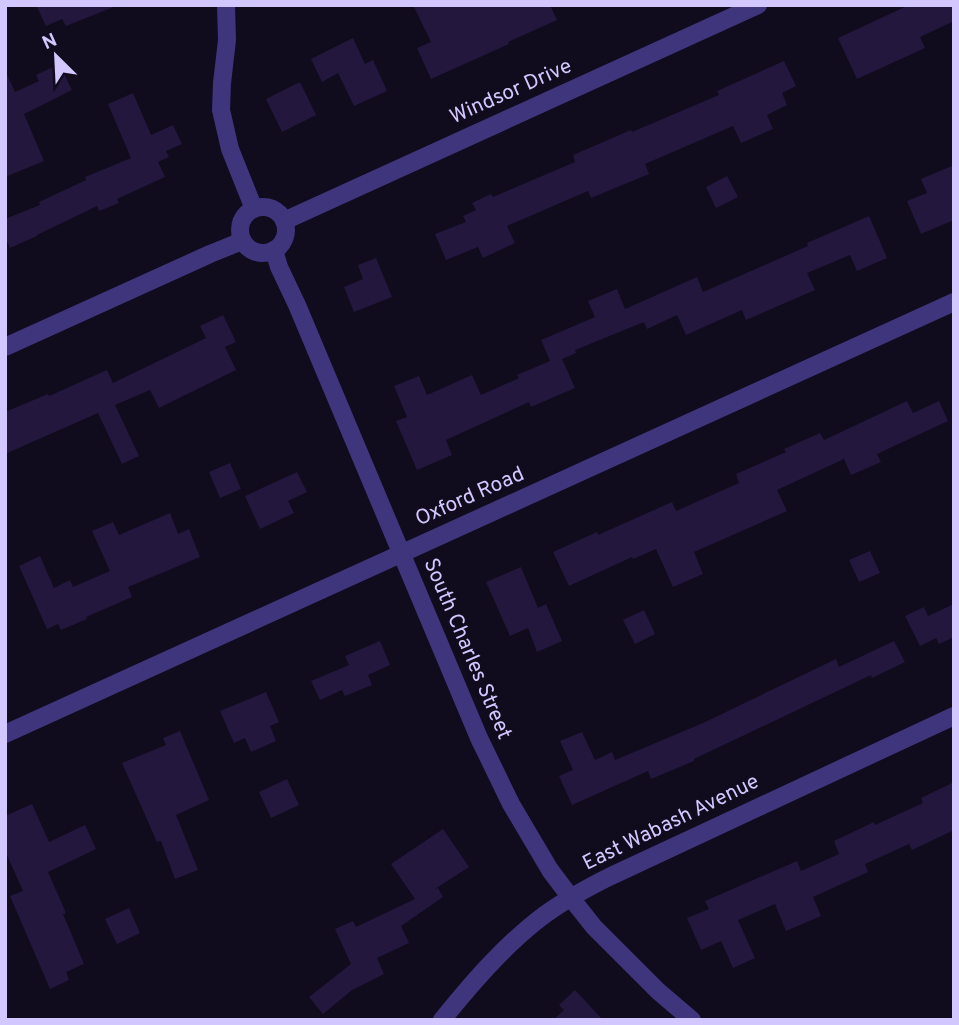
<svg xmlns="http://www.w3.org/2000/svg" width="959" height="1025" viewBox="0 0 959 1025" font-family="Overpass,sans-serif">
<rect width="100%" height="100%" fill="#100b1d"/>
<g fill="#23173e">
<polygon points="36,5 116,5 116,6 66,26 62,19 46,26"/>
<polygon points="413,5 550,5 557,20 508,42 509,44 431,79 417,48 431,42"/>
<polygon points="909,5 954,5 954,21 920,37 925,48 857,79 838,38"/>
<polygon points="353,38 365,64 373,60 387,91 354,106 338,73 322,82 311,59"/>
<polygon points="784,61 796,86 782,93 787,105 767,115 773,129 741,143 733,126 645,164 649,174 591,198 588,191 507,226 515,243 483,258 478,247 446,260 435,234 466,222 463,216 476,210 472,203 491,194 493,197 575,162 573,155 631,130 632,132 719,95 717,91"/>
<polygon points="59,64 72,90 24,114 44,161 5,177 5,70 15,92 39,81 36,75"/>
<polygon points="300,82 316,115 282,132 266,99"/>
<polygon points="133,93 151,135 173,125 182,144 166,151 169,157 158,162 165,177 117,199 119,203 99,211 97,206 37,235 37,236 10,248 5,237 5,219 40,205 39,202 86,180 85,177 131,158 108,104"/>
<polygon points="954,165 954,220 921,234 907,201 927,193 921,179"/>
<polygon points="727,176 738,197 716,208 706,187"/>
<polygon points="869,216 887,258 857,271 850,255 807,273 815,290 746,320 742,310 686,335 677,315 647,329 644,322 575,350 576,353 562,359 575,388 531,407 529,402 446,440 452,455 417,470 396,421 407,417 394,386 419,376 427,395 472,375 481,395 519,378 517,375 550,361 541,340 595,317 588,301 617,289 625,309 697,277 703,292 808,246 807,243"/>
<polygon points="376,258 392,297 354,312 344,287 363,279 358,265"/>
<polygon points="223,315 236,342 225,347 236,370 159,408 150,390 115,405 139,456 122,464 98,413 5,454 5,412 48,394 49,396 107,370 113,383 206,338 200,326"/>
<polygon points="907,401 913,413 939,401 948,421 877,454 881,462 851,475 844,459 777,490 787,511 694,552 703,574 673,587 656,549 633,559 632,557 569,586 553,552 597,532 598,535 672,502 676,511 739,483 736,474 786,452 784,449 820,433 824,440"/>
<polygon points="230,463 241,489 220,498 209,472"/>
<polygon points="297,472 307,492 288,501 294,513 260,529 245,496"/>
<polygon points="170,513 178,534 189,529 200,557 128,587 132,597 86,617 87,619 61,630 58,624 47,629 19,566 40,556 54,588 70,580 73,587 110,571 92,531 113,522 119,535"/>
<polygon points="870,551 880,573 859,582 849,560"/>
<polygon points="521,567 538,608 546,604 562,641 537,652 528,628 510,636 486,582"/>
<polygon points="954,604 954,637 939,644 936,638 920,646 905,616 924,607 928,616"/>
<polygon points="644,610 655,634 635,644 623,620"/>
<polygon points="380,641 390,665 368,675 372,685 345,696 342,690 320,700 311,681 349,665 345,656"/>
<polygon points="894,641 905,662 872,678 871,675 694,759 694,761 651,779 648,771 572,805 559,776 573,770 560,741 582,732 595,760 612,752 615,760 703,723 836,659 839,667"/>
<polygon points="266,692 279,722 270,726 276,741 251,752 245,738 234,743 220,711"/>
<polygon points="180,731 209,800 176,815 198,870 175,879 161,841 157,842 122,763 166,745 163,738"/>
<polygon points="287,779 299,805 271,818 259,792"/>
<polygon points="954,782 954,830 912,850 909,844 865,864 868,872 813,897 821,916 786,931 775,904 738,920 755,958 733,968 721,941 701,950 687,918 709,909 705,901 797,861 801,871 839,854 834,841 874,822 875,825 923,803 921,798"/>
<polygon points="32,804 49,842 85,825 96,849 48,872 66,913 63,914 84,964 66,972 69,980 50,989 10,896 23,891 5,851 5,816"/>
<polygon points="443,829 469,867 435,889 438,888 443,897 401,926 409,943 377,958 384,974 352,990 323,1014 309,997 351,964 335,929 353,921 356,927 415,899 391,864"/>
<polygon points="129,908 140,933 117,944 105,919"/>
<polygon points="575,990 603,1020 553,1020 564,1010 559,1005"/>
</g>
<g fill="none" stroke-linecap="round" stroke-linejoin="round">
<g stroke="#3f357d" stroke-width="18">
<polyline points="226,5 227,40 222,83 221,110 230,149 254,209"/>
<circle cx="263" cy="230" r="23"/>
<polyline points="284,221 758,5"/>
<polyline points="274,250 279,267 297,305 479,738 511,804 550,870 571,898 594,927 658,991 692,1020"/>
<polyline points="5,347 210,254 242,241"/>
<polyline points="5,734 954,302"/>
<path d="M442,1020C472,983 502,948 539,919C561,902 585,889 609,877L954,716"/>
</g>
</g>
<g text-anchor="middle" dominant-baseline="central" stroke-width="7" stroke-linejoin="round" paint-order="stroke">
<g font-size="21" fill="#d3c7ff" stroke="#100b1d">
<text transform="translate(511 92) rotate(-24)">Windsor Drive</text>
<text transform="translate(470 497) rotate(-24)">Oxford Road</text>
<text transform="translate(467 649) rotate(67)">South Charles Street</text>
<text transform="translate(671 823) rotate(-26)">East Wabash Avenue</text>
</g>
</g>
<rect width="959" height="1025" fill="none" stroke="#d3c7ff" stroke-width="14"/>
<g transform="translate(56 56) rotate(336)" stroke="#100b1d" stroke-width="5" paint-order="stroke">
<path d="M0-5L12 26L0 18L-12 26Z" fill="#d3c7ff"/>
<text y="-10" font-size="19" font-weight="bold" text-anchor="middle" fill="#d3c7ff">N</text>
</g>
</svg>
